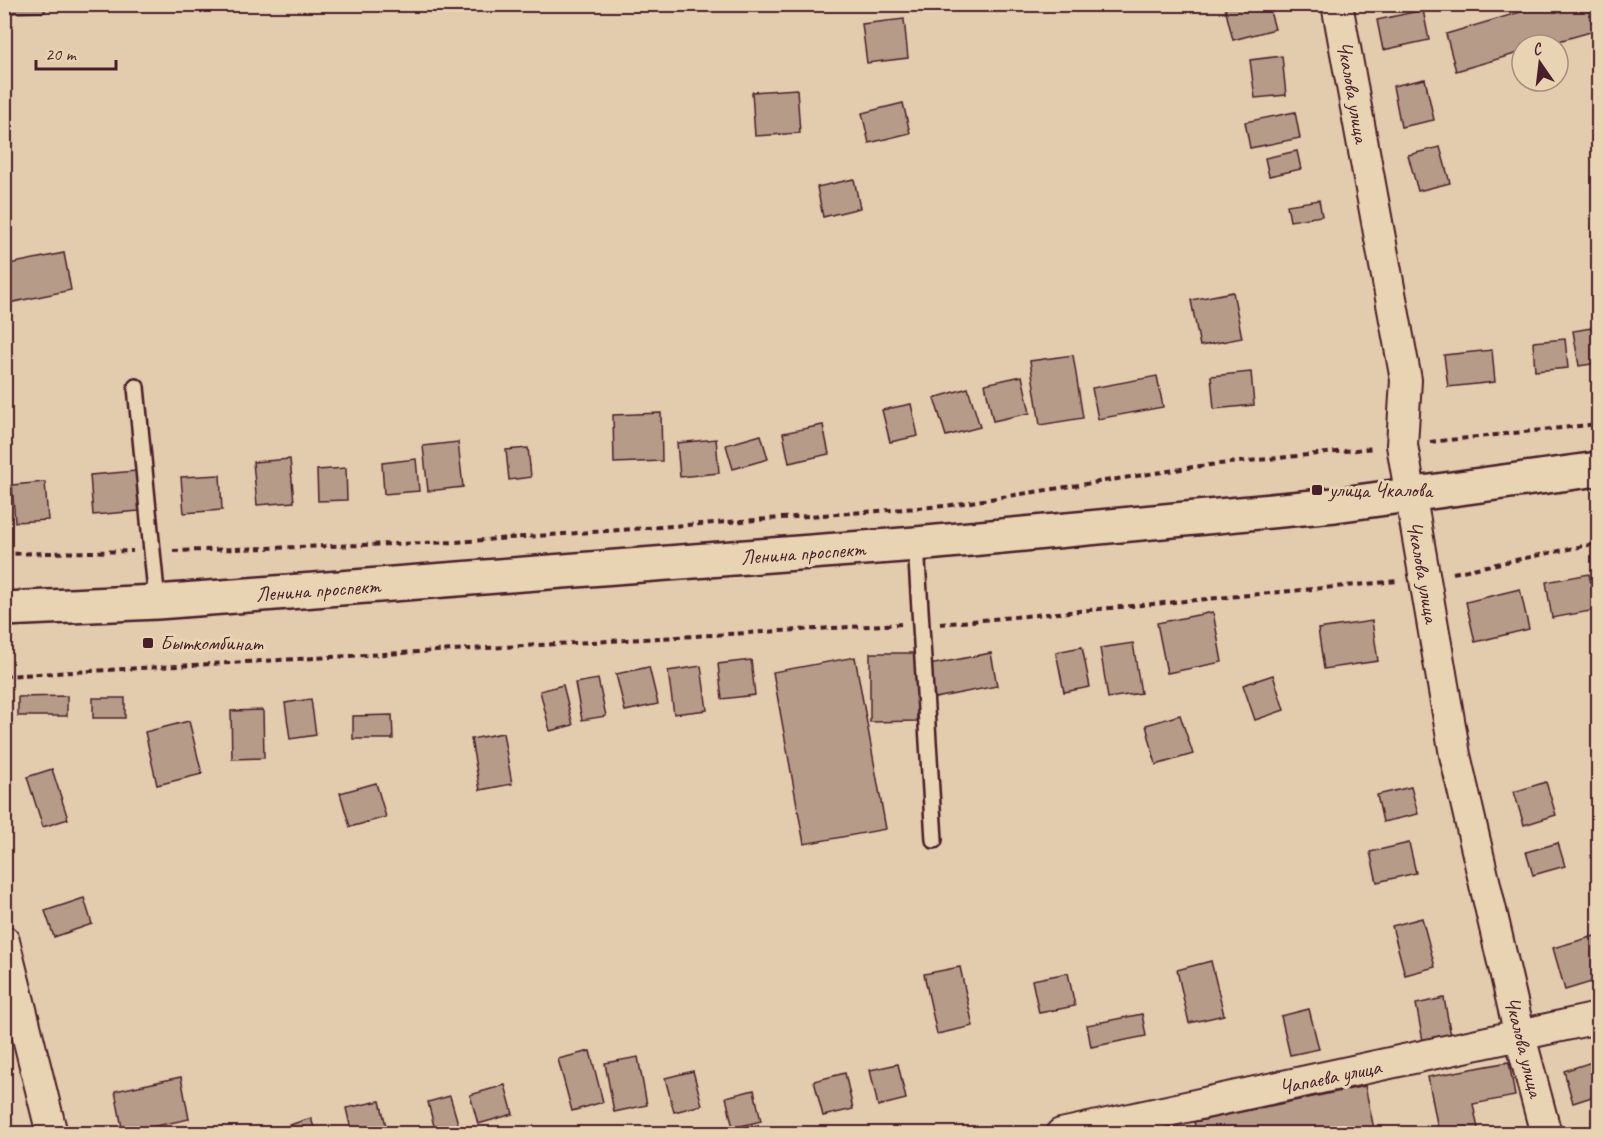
<svg xmlns="http://www.w3.org/2000/svg" width="1603" height="1138" viewBox="0 0 1603 1138" font-family="Caveat,sans-serif">
<style>
.building{fill:#b79b89;stroke:#4a1f2b;stroke-width:1.5}
.lines{fill:none;stroke-linecap:round;stroke-linejoin:round}
.lane-casing{stroke:#4a1f2b;stroke-width:20}
.street-casing{stroke:#4a1f2b;stroke-width:34}
.secondary-casing{stroke:#4a1f2b;stroke-width:38}
.path{stroke:#4a1f2b;stroke-width:4;stroke-dasharray:6 4.5;stroke-linecap:butt}
.lane{stroke:#e8d3b2;stroke-width:15}
.street{stroke:#e8d3b2;stroke-width:30}
.secondary{stroke:#e8d3b2;stroke-width:33}
.poi-dot{fill:#4a1f2b;stroke:#e8d3b2;stroke-width:2}
.labels{text-anchor:middle;stroke-width:6;stroke-linejoin:round;paint-order:stroke}
.street-label{font-size:21px;fill:#4a1f2b;stroke:#e8d3b2}
.poi-label{font-size:21px;fill:#4a1f2b;stroke:#e8d3b2;text-anchor:start}
</style>
<rect width="100%" height="100%" fill="#e2ccad"/>
<filter id="ink" filterUnits="userSpaceOnUse"><feTurbulence type="fractalNoise" baseFrequency=".0167" numOctaves="2"/><feDisplacementMap in="SourceGraphic" scale="12" xChannelSelector="R" yChannelSelector="G"/><feConvolveMatrix kernelMatrix="1 2 1 2 8 2 1 2 1" color-interpolation-filters="sRGB"/></filter>
<g filter="url(#ink)">
<path class="building" d="M4 4H45V12L4 13Z
M1224 4H1268L1275 29 1233 40Z
M1547 4H1587L1594 31 1545 45H1522V52L1456 71 1446 34Z
M1423 10 1429 40 1383 50 1377 20Z
M904 19 908 58 867 63 862 24Z
M1282 56 1286 95 1255 98 1250 60Z
M1425 79 1434 120 1401 127 1393 86Z
M797 89 800 133 755 136 752 92Z
M903 103 910 133 869 143 862 113Z
M1295 112 1300 138 1250 148 1245 122Z
M1440 147 1450 183 1418 191 1408 155Z
M1297 151 1301 169 1269 176 1265 158Z
M854 179 860 208 823 217 817 187Z
M1319 200 1322 216 1290 221 1287 205Z
M64 253 71 290 4 304V265Z
M1233 292 1242 338 1200 346 1191 300Z
M1598 327V363L1579 366 1573 331Z
M1565 339 1568 368 1535 371 1533 342Z
M1492 350 1495 382 1448 387 1444 355Z
M1073 355 1083 418 1040 425 1030 361Z
M1251 372 1254 405 1214 409 1211 376Z
M1022 376 1030 413 993 421 985 384Z
M1157 376 1163 407 1098 419 1092 388Z
M968 388 980 427 946 436 934 398Z
M911 404 918 436 890 442 882 410Z
M661 413 662 461 614 463 613 415Z
M823 425 829 454 789 463 783 433Z
M761 435 768 459 733 469 726 445Z
M716 439 719 473 680 477 677 443Z
M458 442 463 487 428 491 423 446Z
M528 448 531 477 509 480 506 450Z
M290 459 294 502 257 505 253 462Z
M416 459 419 491 384 494 382 463Z
M346 468 347 500 318 501 317 470Z
M136 471 139 511 93 515 90 475Z
M220 475 222 510 184 513 181 477Z
M45 482 48 520 15 522 12 485Z
M1589 574 1596 610 1552 618 1546 582Z
M1520 589 1529 629 1475 642 1466 602Z
M1213 612 1222 662 1167 673 1157 623Z
M1372 621 1378 661 1324 669 1318 629Z
M1133 643 1141 693 1108 698 1100 648Z
M1082 647 1090 687 1064 692 1056 652Z
M870 653H917V721L870 722Z
M991 653 997 686 935 698 929 665Z
M855 657 886 829 804 844 773 672Z
M751 660 755 695 722 699 718 664Z
M701 666 707 710 674 714 668 671Z
M649 667 658 704 625 711 616 674Z
M1273 675 1284 710 1255 720 1243 685Z
M598 679 606 716 582 720 575 683Z
M563 685 573 725 550 731 540 691Z
M67 696V716H18V697Z
M93 698H125V718H93Z
M311 699 316 735 290 739 285 703Z
M263 710 264 758 232 759 231 711Z
M392 715 393 739H353V716Z
M1180 715 1193 754 1156 765 1146 725Z
M189 721 202 774 157 785 145 732Z
M503 733 512 784 480 790 471 739Z
M52 769 68 819 43 827 27 777Z
M1546 782 1556 815 1524 825 1514 792Z
M376 783 386 817 350 827 340 793Z
M1411 787 1418 814 1383 822 1377 795Z
M1409 843 1416 873 1377 882 1370 852Z
M1558 843 1565 866 1533 875 1526 852Z
M84 898 92 924 54 937 45 911Z
M1422 918 1435 967 1405 975 1392 926Z
M1598 935V980L1565 990 1553 948Z
M1211 961 1224 1015 1189 1023 1177 970Z
M960 967 973 1026 937 1034 924 974Z
M1068 973 1075 1006 1039 1013 1032 980Z
M1444 998 1451 1036 1423 1041 1416 1004Z
M1309 1009 1319 1049 1290 1055 1281 1016Z
M1142 1014 1146 1036 1091 1047 1087 1025Z
M590 1051 603 1102 572 1111 558 1059Z
M638 1057 647 1105 614 1112 605 1063Z
M1598 1060V1095L1573 1103 1564 1071Z
M1509 1062 1515 1096 1473 1104 1479 1134H1439L1428 1077Z
M898 1064 906 1099 878 1106 870 1070Z
M693 1071 702 1105 674 1112 665 1078Z
M845 1073 853 1109 823 1116 814 1081Z
M181 1077 189 1119 123 1133 115 1091Z
M505 1085 513 1114 478 1124 470 1095Z
M1365 1086 1375 1134H1197L1194 1122Z
M754 1090 761 1121 733 1128 726 1097Z
M450 1096 459 1127 436 1134 428 1102Z
M380 1101 388 1134H352L346 1108Z
M1598 1112V1131L1594 1114Z
M311 1118 316 1134H277L275 1130Z"/>
<g class="lines">
<defs>
<path id="lane" d="M136 387 157 602
M916 544 934 840"/>
<path id="street" d="M1337 4 1406 380 1402 445 1455 755 1520 1036 1546 1134
M4 941 52 1134
M1061 1134 1598 1018"/>
<path id="secondary" d="M4 609 157 602 916 544 1335 505 1598 469"/>
</defs>
<use href="#lane" class="lane-casing"/>
<use href="#street" class="street-casing"/>
<use href="#secondary" class="secondary-casing"/>
<path class="path" d="M1430 442 1598 424
M173 551 456 542 945 506 1200 466 1375 448
M4 554 133 551
M1453 573 1598 543
M940 624 1398 581
M4 676 902 624"/>
<use href="#lane" class="lane"/>
<use href="#street" class="street"/>
<use href="#secondary" class="secondary"/>
</g>
</g>
<g class="poi-dot">
<rect x="1311" y="484" width="12" height="12" rx="3"/>
<rect x="142" y="637" width="12" height="12" rx="3"/>
</g>
<g class="labels">
<g class="street-label">
<text transform="translate(1353 92) rotate(80)" y="7">Чкалова улица</text>
<text transform="translate(803 553) rotate(-4)" y="7">Ленина проспект</text>
<text transform="translate(1423 572) rotate(80)" y="7">Чкалова улица</text>
<text transform="translate(318 590) rotate(-4)" y="7">Ленина проспект</text>
<text transform="translate(1524 1047) rotate(76)" y="7">Чкалова улица</text>
<text transform="translate(1330 1077) rotate(-12)" y="7">Чапаева улица</text>
</g>
<g class="poi-label">
<text x="1329" y="497">улица Чкалова</text>
<text x="160" y="650">Быткомбинат</text>
</g>
</g>
<rect width="1603" height="1138" fill="none" stroke="#e8d3b2" stroke-width="24"/>
<rect x="12" y="12" width="1579" height="1114" fill="none" stroke="#4a1f2b" stroke-width="2" filter="url(#ink)"/>
<g transform="translate(1540 63) rotate(346)"><circle r="28" fill="#e8d3b2" stroke="#a98b7c" stroke-width="1.5"/>
<path d="M0-4.5L10 22L0 15L-10 22Z" fill="#4a1f2b"/>
<text y="-9" font-size="16" font-weight="bold" text-anchor="middle" fill="#4a1f2b">С</text>
</g>
<path d="M36 60v9h80v-9" fill="none" stroke="#4a1f2b" stroke-width="3"/>
<text x="45" y="60" font-size="18" fill="#4a1f2b" stroke="#e8d3b2" stroke-width="4.5" paint-order="stroke">20 m</text>
</svg>
